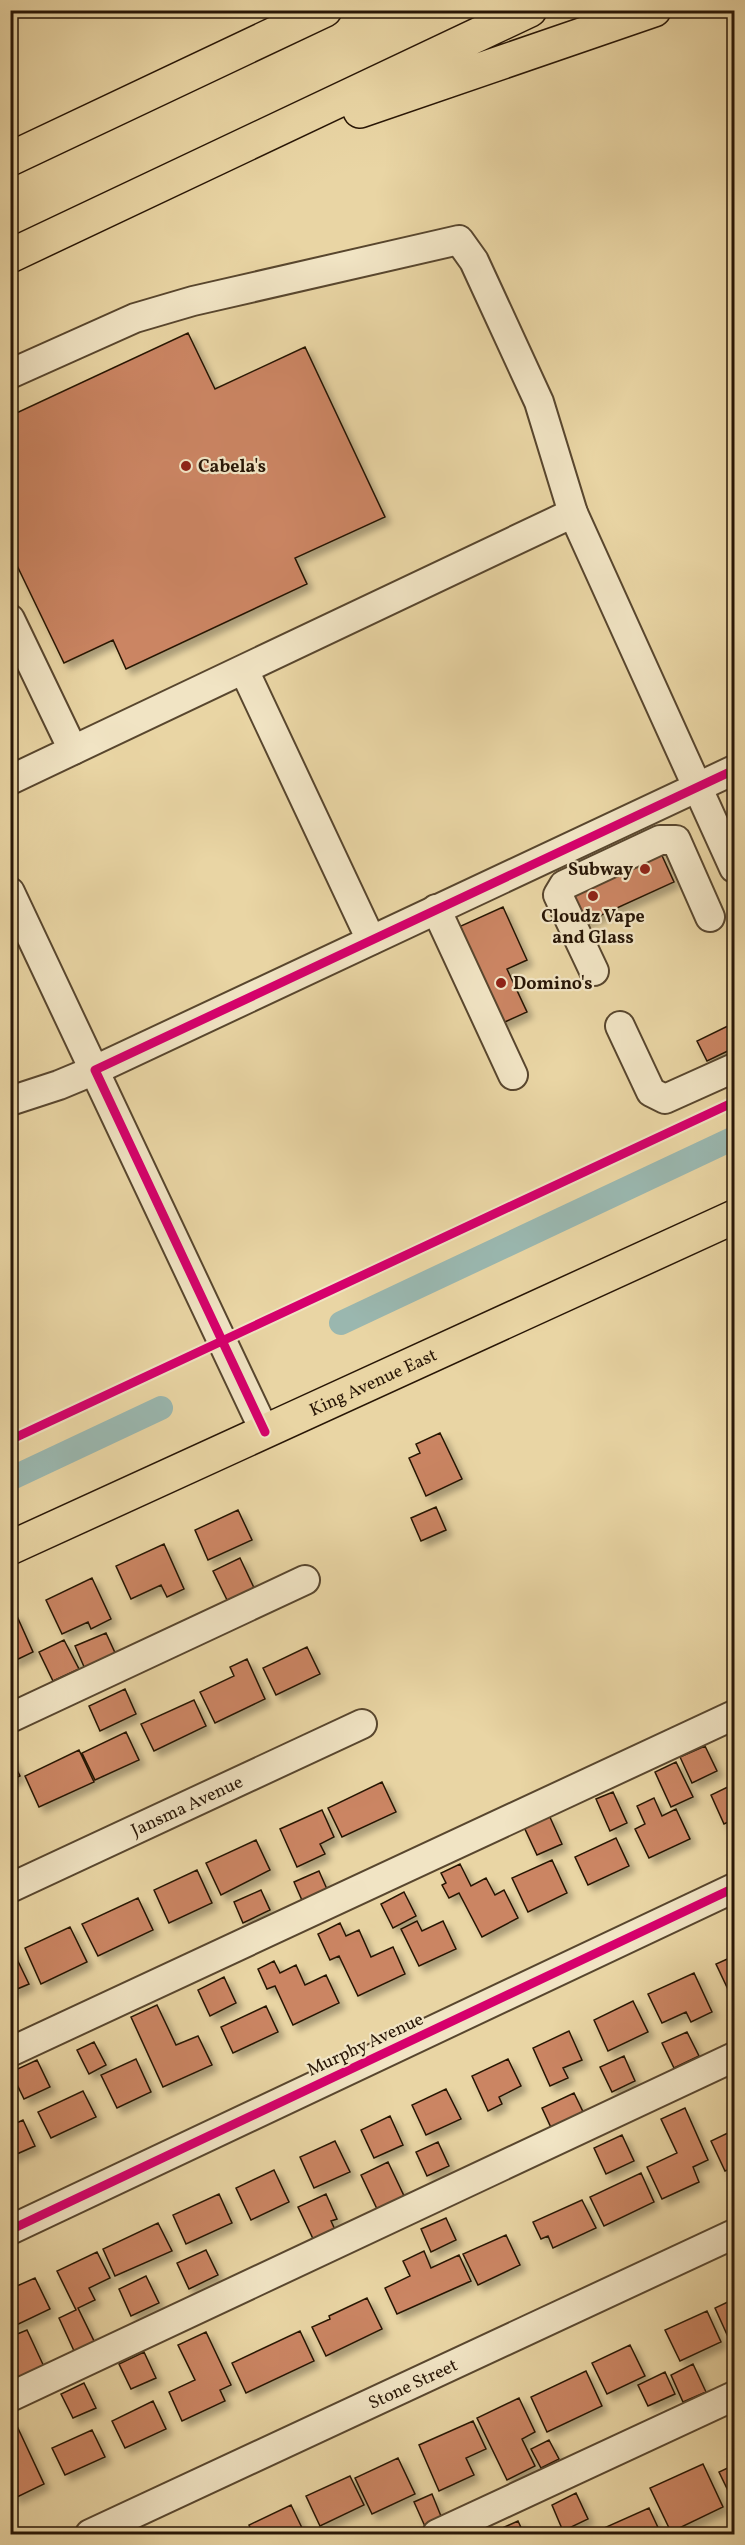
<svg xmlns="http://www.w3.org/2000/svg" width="745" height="2545" viewBox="0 0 745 2545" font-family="Vollkorn,serif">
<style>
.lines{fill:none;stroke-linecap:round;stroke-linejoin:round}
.canal{stroke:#9ab7af;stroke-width:24}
.building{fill:#cb8564;stroke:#281606;stroke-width:1.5;filter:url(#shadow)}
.minor-casing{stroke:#58462e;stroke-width:32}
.major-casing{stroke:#281606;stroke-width:36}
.highway-casing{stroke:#281606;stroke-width:36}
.minor{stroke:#f1e4c4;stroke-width:28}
.major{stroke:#e9d5a4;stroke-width:33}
.highway{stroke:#e9d5a4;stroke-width:33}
.cycleway-casing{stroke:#f1e4c4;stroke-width:13}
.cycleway{stroke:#d6006c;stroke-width:9}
.poi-dot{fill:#8f2418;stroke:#f1e4c4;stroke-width:2}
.labels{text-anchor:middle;stroke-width:4.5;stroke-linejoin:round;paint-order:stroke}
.poi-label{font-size:18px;font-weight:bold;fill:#281606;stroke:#f1e4c4;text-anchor:start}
.street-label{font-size:18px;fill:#281606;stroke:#f1e4c4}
</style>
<defs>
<filter id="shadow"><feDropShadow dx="5.5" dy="5.5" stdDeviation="3" flood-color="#0004"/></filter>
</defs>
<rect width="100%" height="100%" fill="#e9d5a4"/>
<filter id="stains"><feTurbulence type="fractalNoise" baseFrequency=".00333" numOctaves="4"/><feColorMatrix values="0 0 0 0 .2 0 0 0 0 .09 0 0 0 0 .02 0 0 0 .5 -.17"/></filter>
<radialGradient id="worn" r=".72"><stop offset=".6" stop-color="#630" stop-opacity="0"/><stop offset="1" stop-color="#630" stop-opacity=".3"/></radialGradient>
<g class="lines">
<path class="canal" d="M341 1323 734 1138
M10 1479 161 1408"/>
</g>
<path class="building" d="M188 333 215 389 305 347 385 517 295 558 307 584 126 669 113 640 64 663 10 551V416Z
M659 849 674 882 584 923 569 891Z
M503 907 527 960 507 969 527 1012 496 1026 452 930Z
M734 1023V1048L707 1061 697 1041Z
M440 1433 462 1479 426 1496 409 1458 420 1453 416 1444Z
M436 1507 446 1530 421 1541 411 1518Z
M238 1510 252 1540 208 1560 195 1530Z
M164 1544 184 1589 167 1597 161 1585 131 1599 116 1566Z
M240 1558 255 1590 228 1602 213 1571Z
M92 1578 111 1619 91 1629 88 1622 62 1634 46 1600Z
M16 1614 33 1652 12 1662 10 1616Z
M106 1633 116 1655 85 1669 75 1646Z
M64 1640 79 1669 53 1681 39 1652Z
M307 1647 320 1674 276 1695 263 1668Z
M247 1659 265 1699 215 1723 200 1692 234 1676 230 1667Z
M125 1689 136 1714 100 1731 89 1706Z
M194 1700 206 1726 154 1751 141 1724Z
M126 1732 139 1760 95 1780 82 1753Z
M705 1746 717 1771 692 1783 680 1757Z
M79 1750 94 1782 39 1807 25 1776Z
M10 1756 20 1776 10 1781Z
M676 1762 693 1797 671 1807 655 1772Z
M382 1782 396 1812 342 1837 328 1808Z
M734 1784V1819L724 1824 711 1795Z
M613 1792 627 1823 610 1831 596 1799Z
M654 1798 662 1816 676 1809 690 1839 649 1858 635 1829 645 1824 637 1806Z
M322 1810 334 1837 320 1844 325 1854 297 1867 280 1829Z
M549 1815 562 1844 537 1855 524 1827Z
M616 1838 629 1866 588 1885 575 1857Z
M256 1840 270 1870 221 1895 206 1863Z
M552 1860 567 1893 528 1912 512 1878Z
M460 1864 471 1886 486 1878 495 1895 504 1890 518 1918 482 1937 459 1893 449 1898 442 1885 446 1883 441 1873Z
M197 1870 212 1903 169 1923 154 1890Z
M319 1871 330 1896 305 1907 294 1882Z
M261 1890 270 1910 243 1923 234 1902Z
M404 1892 416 1916 393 1928 381 1904Z
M138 1898 153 1930 98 1956 82 1924Z
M417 1921 422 1931 443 1921 456 1949 419 1966 401 1929Z
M340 1923 346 1936 359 1930 371 1957 393 1947 405 1974 358 1996 339 1956 330 1960 318 1934Z
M70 1927 87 1962 41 1984 25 1948Z
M13 1951 29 1984 10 1992V1953Z
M734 1956V2002L716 1964Z
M274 1961 280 1973 296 1965 305 1985 326 1975 339 2003 293 2025 275 1986 267 1989 258 1969Z
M694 1973 712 2012 691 2022 686 2012 662 2023 648 1994Z
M224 1977 236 2003 210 2016 198 1990Z
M633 2001 648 2032 608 2051 594 2020Z
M157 2005 176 2045 198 2036 212 2065 163 2087 131 2017Z
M266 2006 278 2032 233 2053 221 2027Z
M569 2031 582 2060 563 2068 568 2078 550 2086 533 2048Z
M687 2032 699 2056 674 2068 662 2043Z
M94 2042 106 2065 89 2074 77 2050Z
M624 2056 635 2081 612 2092 600 2067Z
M136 2059 151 2092 117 2108 101 2075Z
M508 2059 521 2086 499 2097 502 2104 488 2111 472 2076Z
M37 2060 50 2087 24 2099 11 2072Z
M446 2089 461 2119 426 2135 412 2105Z
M83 2091 96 2117 51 2138 38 2112Z
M574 2093 586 2118 554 2134 542 2108Z
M685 2108 708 2160 693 2167 699 2182 662 2199 647 2167 677 2153 661 2119Z
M390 2116 403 2145 374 2158 361 2130Z
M23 2120 35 2146 10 2157V2126Z
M734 2130V2167L725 2171 711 2141Z
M622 2135 634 2161 606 2174 594 2148Z
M335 2141 350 2172 314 2188 300 2157Z
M438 2142 449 2166 427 2176 416 2152Z
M388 2162 405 2198 378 2211 361 2175Z
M274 2170 289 2202 251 2220 236 2188Z
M641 2173 654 2202 604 2226 590 2197Z
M219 2194 232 2223 186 2244 173 2215Z
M326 2194 337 2219 331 2221 337 2234 316 2245 298 2207Z
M582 2200 596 2228 553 2248 548 2236 541 2239 533 2222Z
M446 2218 456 2240 431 2252 421 2229Z
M158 2223 172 2251 115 2276 103 2249Z
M506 2235 520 2265 478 2285 463 2254Z
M206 2250 218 2275 189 2289 177 2263Z
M424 2251 431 2268 459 2255 471 2281 397 2314 385 2288 410 2276 403 2261Z
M97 2252 110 2278 89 2288 95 2300 78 2308 95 2343 75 2353 59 2318 76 2310 57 2271Z
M146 2276 159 2303 131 2316 119 2289Z
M35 2278 50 2309 10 2328V2289Z
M367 2298 382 2329 326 2356 312 2327 330 2319 329 2316Z
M734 2299V2336L729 2339 715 2308Z
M707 2311 721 2342 680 2361 665 2330Z
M27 2330 46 2371 19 2383 10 2364V2337Z
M300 2331 314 2361 246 2393 232 2363Z
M206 2332 231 2385 220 2390 225 2401 182 2421 169 2392 195 2380 178 2345Z
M630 2345 645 2376 607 2394 592 2363Z
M144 2352 156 2378 131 2389 119 2364Z
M693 2364 706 2392 683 2402 671 2375Z
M586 2371 602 2406 547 2432 531 2397Z
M665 2372 675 2394 648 2406 638 2385Z
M84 2383 96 2408 73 2418 61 2394Z
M519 2398 535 2432 522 2439 535 2466 507 2480 477 2418Z
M153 2401 166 2429 125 2448 112 2421Z
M473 2421 486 2449 466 2458 474 2475 439 2491 419 2445Z
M16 2424 44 2484 15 2498 10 2488V2426Z
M92 2430 105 2457 65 2475 52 2448Z
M549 2440 559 2459 541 2468 531 2449Z
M398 2458 415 2494 372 2514 355 2478Z
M703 2464 723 2507 671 2532 650 2488Z
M734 2465V2503L719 2472Z
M350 2476 364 2505 320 2526 306 2496Z
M576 2493 588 2519 563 2531 552 2505Z
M432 2494 445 2526 428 2533 414 2502Z
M291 2505 304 2532 299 2534H253L249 2525Z
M649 2508 661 2534H596L595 2532Z
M518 2521 524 2534H489Z"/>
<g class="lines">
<defs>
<g id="minor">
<path d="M10 374 135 318 193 301 459 240 474 261 539 402 573 513 734 868"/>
<path d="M10 619 73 750"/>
<path d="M244 670 371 940"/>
<path d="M10 780 573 513"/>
<path d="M10 892 265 1432"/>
<path d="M436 909 513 1075"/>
<path d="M594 971 558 895 564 885 660 840H676L710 917"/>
<path d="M620 1026 651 1092 665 1099 734 1068"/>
<path d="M10 1101 59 1085 95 1070 734 770"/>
<path d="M10 1718 305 1580"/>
<path id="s1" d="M10 1888 362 1724"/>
<path d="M10 2052 734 1715"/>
<path d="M10 2230 734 1888"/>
<path d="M10 2397 734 2057"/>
<path id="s2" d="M90 2534 734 2234"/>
<path d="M437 2534 734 2396"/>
</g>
<g id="major">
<path id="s3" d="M10 1548 734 1217"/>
</g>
<path id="highway" d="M360 111 654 10
M10 159 325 10
M10 256 530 10"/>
</defs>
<use href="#minor" class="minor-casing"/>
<use href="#major" class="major-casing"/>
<use href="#highway" class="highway-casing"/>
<use href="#minor" class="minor"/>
<use href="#major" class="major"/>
<use href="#highway" class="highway"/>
<defs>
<path id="cycleway" d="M265 1432 95 1070 734 770
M10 1440 734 1102
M10 2230 734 1888"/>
</defs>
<use href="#cycleway" class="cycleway-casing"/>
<use href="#cycleway" class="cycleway"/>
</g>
<g class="poi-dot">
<circle cx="186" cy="466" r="6"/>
<circle cx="645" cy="869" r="6"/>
<circle cx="593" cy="896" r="6"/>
<circle cx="501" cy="983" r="6"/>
</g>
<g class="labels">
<g class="poi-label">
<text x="198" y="472">Cabela's</text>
<text x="633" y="875" text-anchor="end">Subway</text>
<text x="593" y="922" text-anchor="middle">Cloudz Vape<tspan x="593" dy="21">and Glass</tspan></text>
<text x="513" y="989">Domino's</text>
</g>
<g class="street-label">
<text dy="6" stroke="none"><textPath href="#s3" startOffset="399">King Avenue East</textPath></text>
<text dy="6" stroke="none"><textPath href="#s1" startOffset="195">Jansma Avenue</textPath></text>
<text transform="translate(365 2044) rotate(-25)" y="6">Murphy Avenue</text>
<text dy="6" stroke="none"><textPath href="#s2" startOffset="356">Stone Street</textPath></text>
</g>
</g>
<rect width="745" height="2545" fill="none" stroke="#e9d5a4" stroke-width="36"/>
<rect x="12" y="12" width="721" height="2521" fill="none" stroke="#281606" stroke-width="3"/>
<rect x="18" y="18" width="709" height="2509" fill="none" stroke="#281606" stroke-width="1.5"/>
<rect width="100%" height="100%" filter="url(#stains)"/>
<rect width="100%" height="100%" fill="url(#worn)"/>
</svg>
